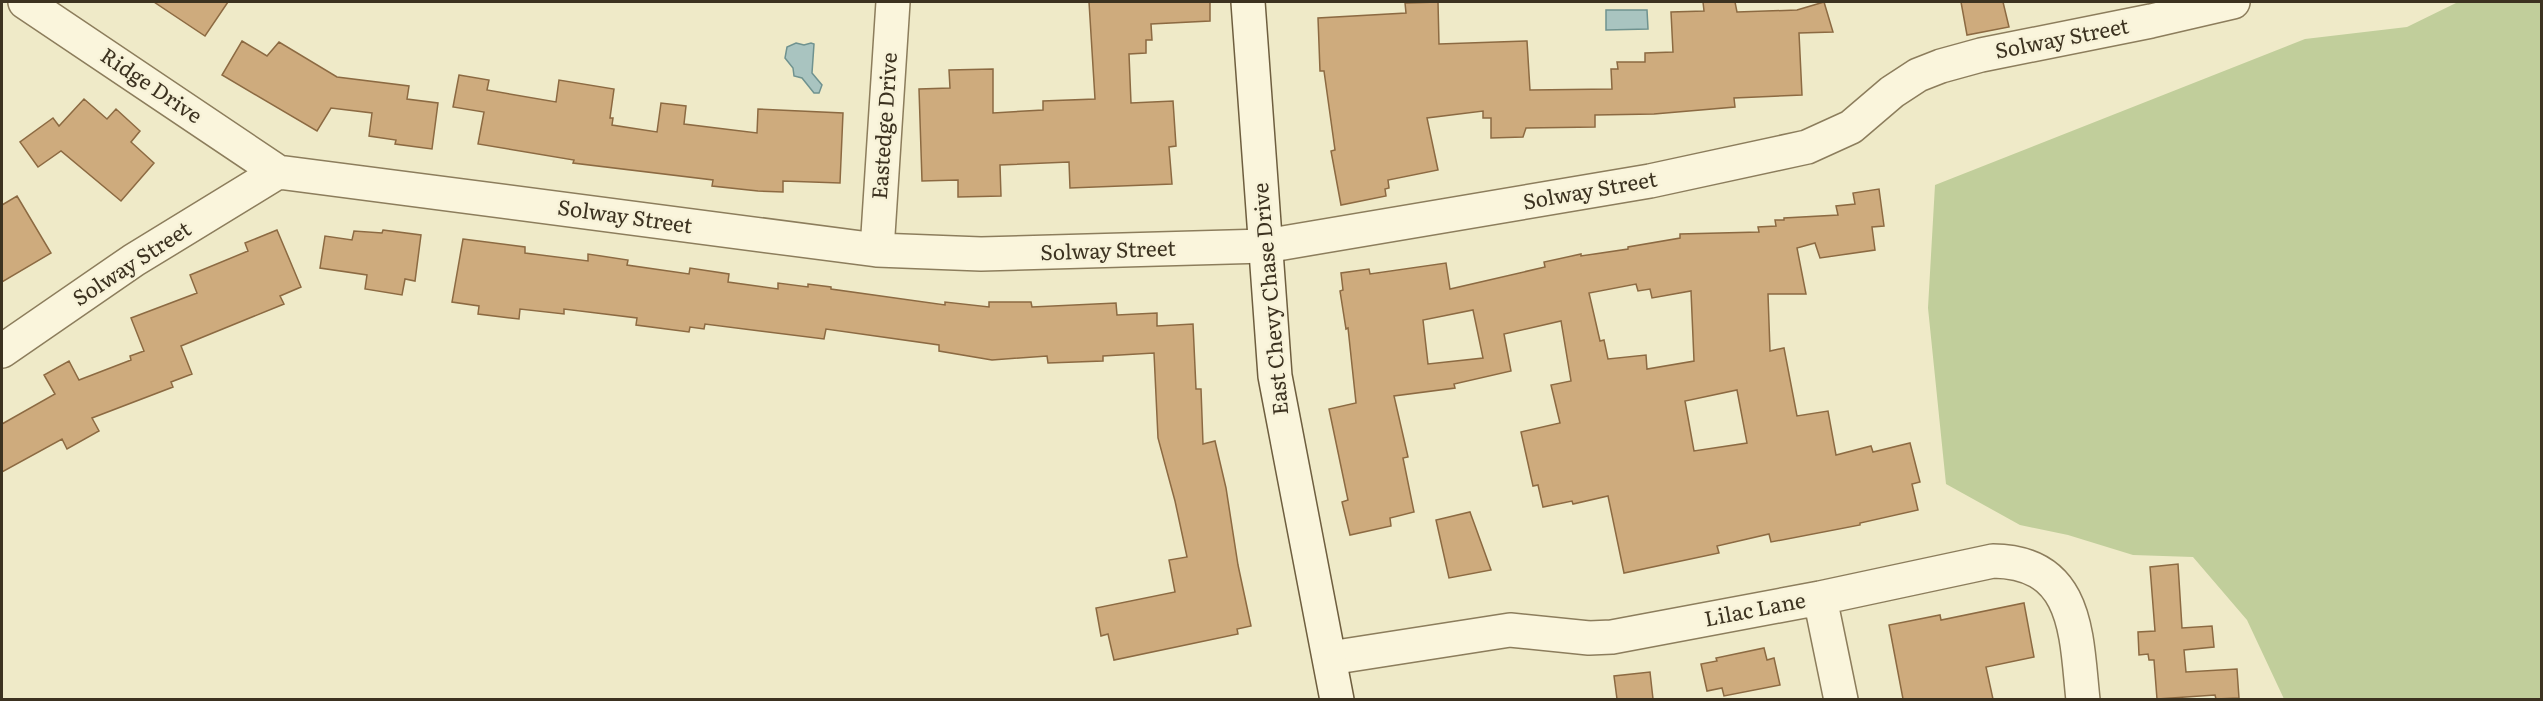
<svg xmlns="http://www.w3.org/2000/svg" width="2543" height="701" viewBox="0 0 2543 701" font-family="Literata,serif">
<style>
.green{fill:#c1ce9b}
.water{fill:#a9c4c0;stroke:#6f928f;stroke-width:1.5}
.building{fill:#ceab7d;stroke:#8c6a42;stroke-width:1.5;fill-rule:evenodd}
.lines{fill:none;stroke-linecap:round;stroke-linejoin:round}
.street-casing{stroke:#8c7d5c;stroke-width:36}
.secondary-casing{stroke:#6e5e3f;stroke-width:36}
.street{stroke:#faf5dc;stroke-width:33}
.secondary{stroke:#faf5dc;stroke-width:33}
.labels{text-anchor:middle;stroke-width:5;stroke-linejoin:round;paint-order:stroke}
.street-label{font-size:21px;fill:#3c3220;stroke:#f7f2d8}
</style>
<rect width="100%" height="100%" fill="#efeac8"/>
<path class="green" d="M2458 2H2541V699H2284L2247 620 2193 557 2133 555 2068 535 2020 525 1946 484 1928 308 1935 185 2305 39 2407 27Z"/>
<path class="water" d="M1606 10H1647L1648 29 1606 30Z
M796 43 804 45 811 43 814 44 812 73 822 85 819 93H814L802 78 794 76 793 68 785 58 787 47Z"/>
<path class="building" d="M154 2H228L205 36Z
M1089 2H1210V21L1151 24 1152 40H1146V53L1129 54 1131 103 1173 101 1176 146 1169 147 1172 184 1070 188 1069 162 1000 165 1001 196 958 197V180L922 181 919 89 950 88 949 70 993 69V113L1043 110V101L1095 99Z
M1438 2 1439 44 1527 41 1530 90 1612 89 1611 69H1618L1617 62H1645V53L1673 52 1671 12 1704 11 1703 2H1735L1737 12 1797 10 1824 2 1833 32 1799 33 1802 95 1734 98 1735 107 1654 114 1595 115V127L1526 128 1523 137 1491 138V118H1483V111L1427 118 1438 170 1388 180 1389 188 1385 189 1386 196 1341 205 1331 151 1335 150 1324 71H1320L1318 18 1406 13 1405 3Z
M1961 2H2003L2009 27 1967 35Z
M242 41 267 56 279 42 337 77 409 86 407 99 438 103 432 149 395 144 396 140 369 136 372 113 331 108 317 131 222 75Z
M459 75 489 80 487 90 556 102 559 80 614 89 610 118H613L612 125 657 132 661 103 686 106 684 124 757 133 758 109 843 113 840 183 783 181V192L758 191 712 186 713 180 573 163 574 160 478 144 484 112 453 107Z
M84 99 107 119 116 109 140 131 131 142 154 163 121 201 61 151 38 167 20 142 53 118 59 126Z
M1879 189 1884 226 1872 227 1875 250 1820 258 1815 243 1797 248 1806 294H1768L1770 351 1784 348 1797 416 1828 411 1836 455 1871 446 1873 452 1910 443 1920 482 1912 484 1918 510 1860 523V525L1771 542 1769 534 1717 546 1719 553 1624 573 1608 496 1573 504 1572 501 1543 507 1538 485 1533 486 1521 432 1560 423 1551 385 1571 381 1561 321 1504 334 1511 371 1454 384 1455 388 1394 396 1408 457 1403 458 1414 512 1390 518 1391 526 1350 535 1342 502 1348 500 1329 409 1356 403 1348 328 1346 329 1340 291 1343 290 1341 273 1369 269 1370 274 1446 263 1450 289 1545 267 1544 262 1581 254V256L1628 249V247L1680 238V234L1759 232 1758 227 1776 226 1775 220H1784V218L1838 215 1836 206 1855 204 1853 193ZM1636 284 1638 291 1650 289 1652 298 1691 291 1694 361 1647 369 1646 355 1608 359 1604 340 1600 341 1589 293ZM1473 310 1483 358 1428 364 1423 320ZM1737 390 1747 443 1694 451 1685 401Z
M17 196 51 253 2 282V205Z
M277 230 301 287 280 296 284 304 181 346 192 374 171 382 173 387 92 418 99 431 67 449 62 439 2 472V424L55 394 44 375 69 361 79 380 131 360 130 356 144 351 131 318 197 293 190 275 248 251 245 243Z
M383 230 421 235 415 281 405 279 402 295 365 289 367 275 320 268 325 236 352 240 354 231 382 233Z
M463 239 525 247V253L588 261V254L628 260 627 265 689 274 690 268 729 274 728 282 778 289V283L808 287V284L831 287V289L945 305V302L989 307V302H1031L1032 307 1116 303 1117 315 1157 313V326L1193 324 1196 389H1201L1203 444 1215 441 1226 488 1238 565 1251 626 1237 629 1238 634 1114 660 1108 634 1101 636 1096 608 1175 592 1169 560 1187 557 1175 501 1158 438 1154 353 1103 356V361L1048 363 1047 356 992 360 939 351V345L826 329 824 339 705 324 704 329 690 327 689 332 636 325 637 318 564 309V314L520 309 519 319 478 314 479 306 452 302Z
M1470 512 1491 570 1449 578 1436 520Z
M2178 564 2182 628 2212 626 2214 647 2184 650 2186 672 2237 669 2239 698 2216 699 2215 695 2157 699 2154 660H2149L2148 654 2139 655 2138 632 2155 631 2150 567Z
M2024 603 2034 657 1986 667 1993 699H1903L1889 625 1940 615 1941 620Z
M1764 648 1767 660 1774 658 1780 685 1724 696 1722 688 1707 691 1701 664 1717 661 1716 658Z
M1650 672 1653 699H1617L1614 676Z"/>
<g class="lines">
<defs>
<path id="street" d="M25 2 278 172
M877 250 893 2
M2 351 134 260 278 172 877 250 981 254 1265 246 1650 181 1807 147 1851 127 1892 92 1918 75 1941 66 1981 55 2151 21 2233 2
M1820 598 1841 700
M1330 658 1510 630 1589 638 1612 637 1820 598 1993 561C2079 562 2076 636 2083 700"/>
<path id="secondary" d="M1248 2 1275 376 1337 700"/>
</defs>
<use href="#street" class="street-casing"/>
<use href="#secondary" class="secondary-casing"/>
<use href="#street" class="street"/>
<use href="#secondary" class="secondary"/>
</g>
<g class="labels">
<g class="street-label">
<text transform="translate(2062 39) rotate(-11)" y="7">Solway Street</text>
<text transform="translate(151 86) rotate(34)" y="7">Ridge Drive</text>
<text transform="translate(885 126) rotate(-86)" y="7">Eastedge Drive</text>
<text transform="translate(1590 191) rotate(-10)" y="7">Solway Street</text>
<text transform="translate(625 217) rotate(8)" y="7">Solway Street</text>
<text transform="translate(1108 251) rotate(-2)" y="7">Solway Street</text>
<text transform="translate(132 264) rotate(-33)" y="7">Solway Street</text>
<text transform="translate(1271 299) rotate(-95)" y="7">East Chevy Chase Drive</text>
<text transform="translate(1755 610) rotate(-11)" y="7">Lilac Lane</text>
</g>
</g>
<rect width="2543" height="701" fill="none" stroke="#3c3220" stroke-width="6"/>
</svg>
